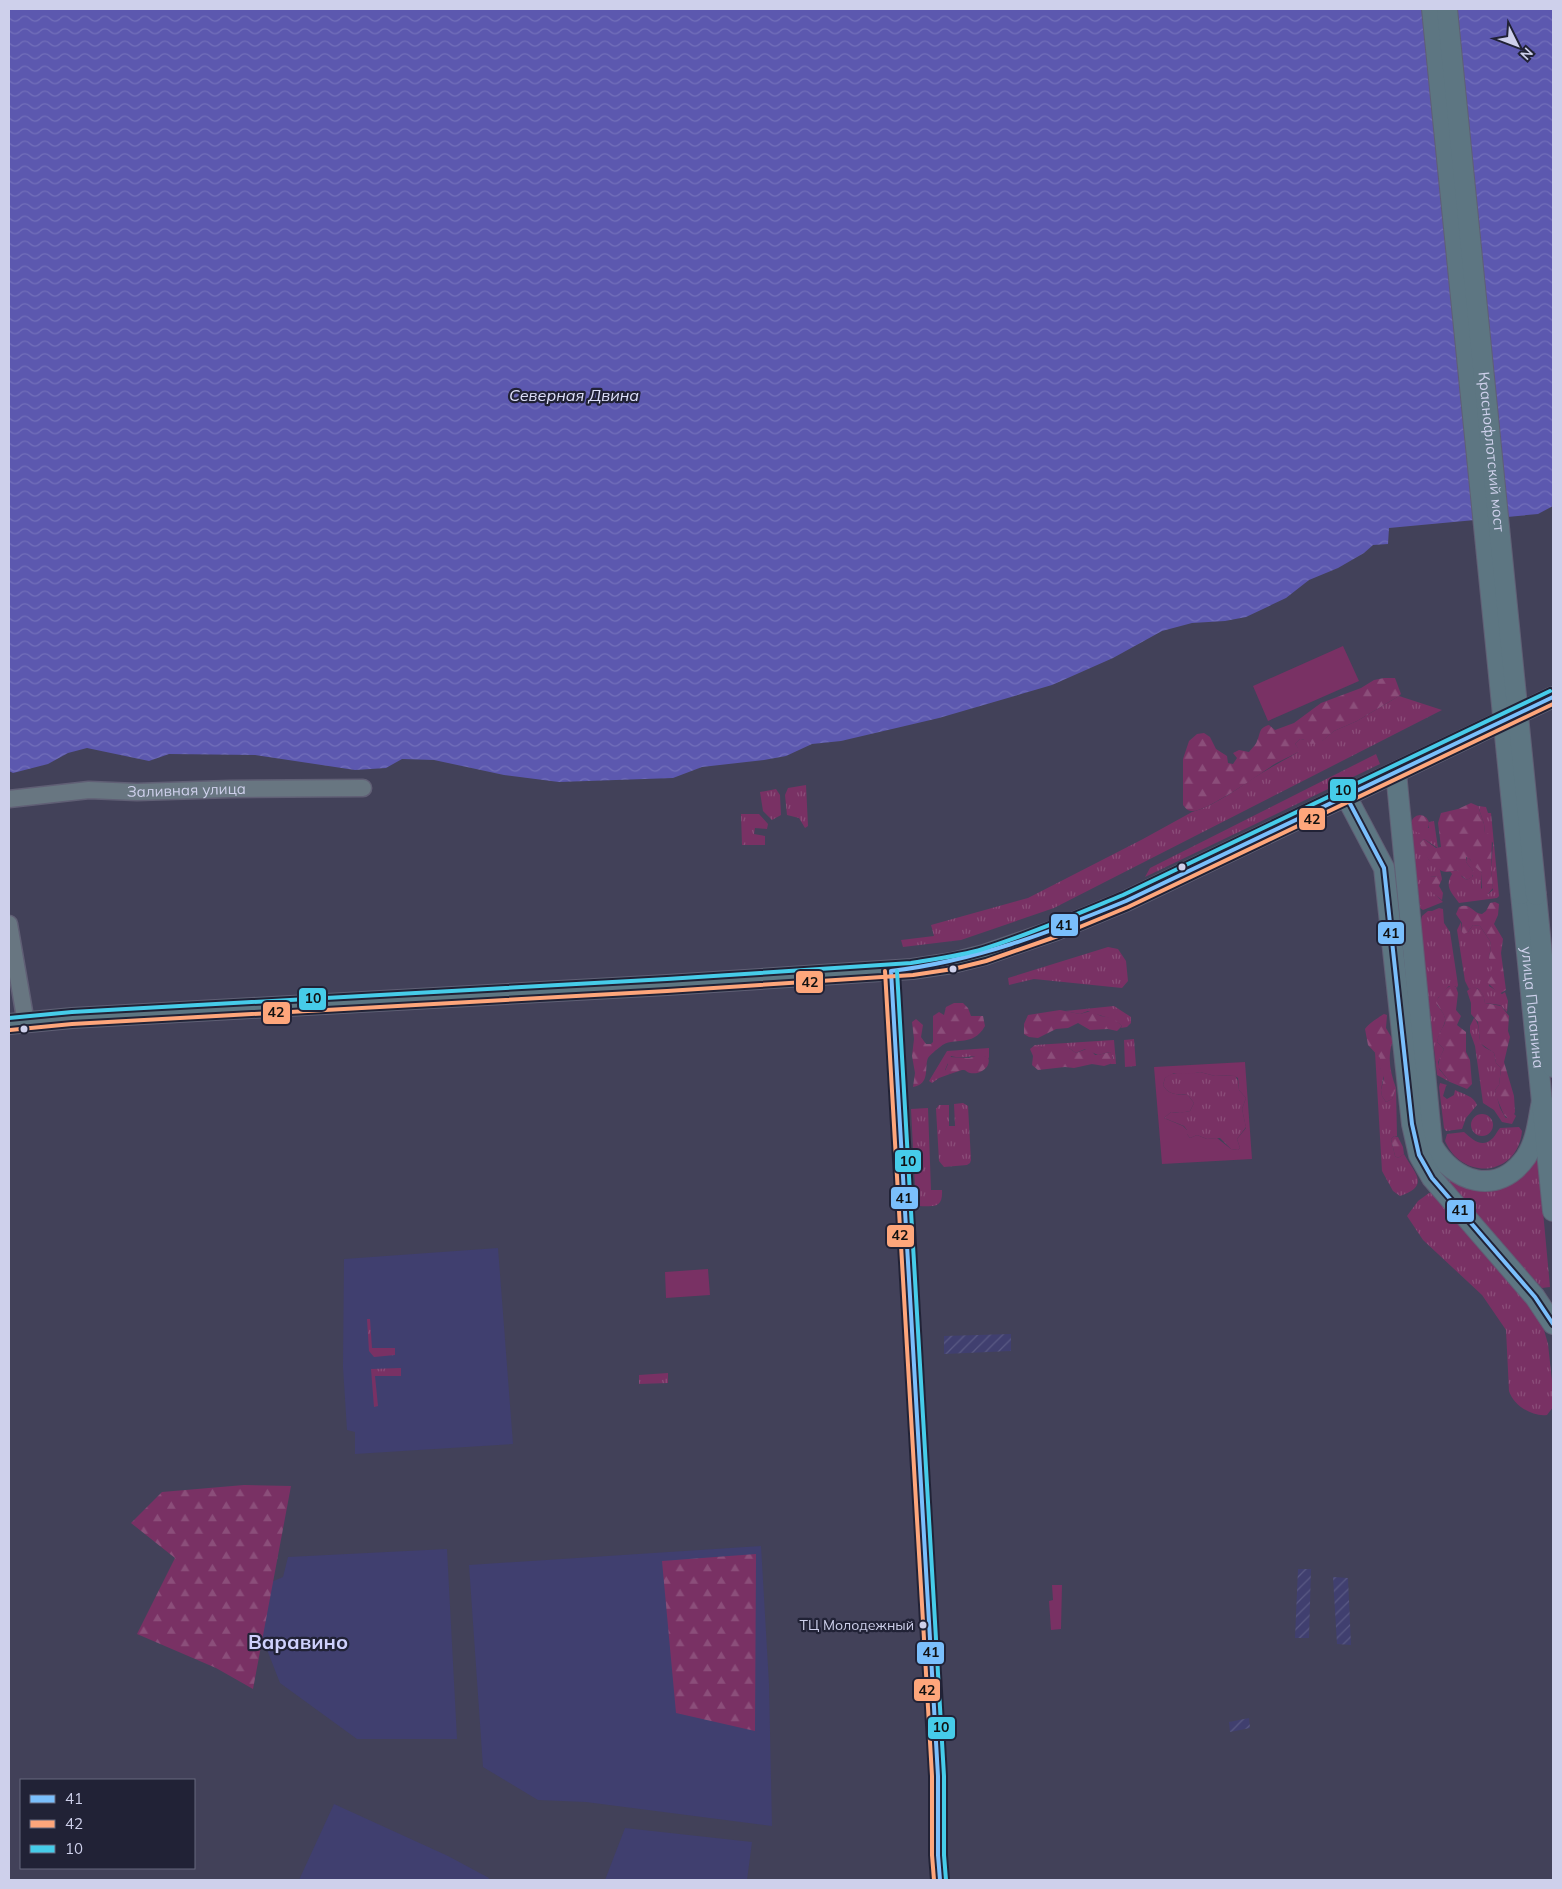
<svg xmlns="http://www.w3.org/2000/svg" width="1562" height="1889" viewBox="0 0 1562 1889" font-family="Mulish,sans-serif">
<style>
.built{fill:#403f6f}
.industrial{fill:url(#industrial-furrows)}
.grass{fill:url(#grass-tufts)}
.forest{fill:url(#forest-firs)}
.green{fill:#793164;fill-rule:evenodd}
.water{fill:url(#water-waves)}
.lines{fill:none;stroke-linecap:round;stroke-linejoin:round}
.minor-casing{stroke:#605f75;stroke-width:19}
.major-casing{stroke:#605f75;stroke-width:22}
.minor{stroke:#687681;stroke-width:16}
.major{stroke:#5d7682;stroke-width:20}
.major-bridge-casing{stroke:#605f75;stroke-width:22;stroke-linecap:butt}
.major-bridge{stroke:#5d7682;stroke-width:20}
.bus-1-casing{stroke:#212236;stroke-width:8}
.bus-2-casing{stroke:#212236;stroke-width:8}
.bus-3-casing{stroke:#212236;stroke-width:8}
.bus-1{stroke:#7abffc;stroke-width:4}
.bus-2{stroke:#fea67b;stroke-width:4}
.bus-3{stroke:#46cce9;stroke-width:4}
.bus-dot{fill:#ced0eb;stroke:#212236;stroke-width:2}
.labels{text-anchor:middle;stroke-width:4.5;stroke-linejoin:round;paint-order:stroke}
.bus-label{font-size:14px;fill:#ced0eb;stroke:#212236;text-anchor:end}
.street-label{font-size:15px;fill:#ced0eb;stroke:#212236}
.water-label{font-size:16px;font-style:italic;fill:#dfe1fb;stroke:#212236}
.district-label{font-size:20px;font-weight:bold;fill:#ced0fc;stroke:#212236}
.line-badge{stroke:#212236;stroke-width:2}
.pale-badge-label{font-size:14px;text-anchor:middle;font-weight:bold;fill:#111}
</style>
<defs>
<pattern id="industrial-furrows" width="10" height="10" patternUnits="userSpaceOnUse" patternTransform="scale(1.25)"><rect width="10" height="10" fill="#403f6f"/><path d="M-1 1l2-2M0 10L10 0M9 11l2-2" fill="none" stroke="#5a5a84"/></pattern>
<pattern id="grass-tufts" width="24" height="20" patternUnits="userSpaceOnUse" patternTransform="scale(1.25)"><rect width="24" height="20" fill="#793164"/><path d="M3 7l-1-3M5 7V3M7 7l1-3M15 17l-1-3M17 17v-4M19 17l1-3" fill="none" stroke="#8b4e7a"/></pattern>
<pattern id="forest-firs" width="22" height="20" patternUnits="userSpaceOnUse" patternTransform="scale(1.25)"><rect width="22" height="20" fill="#793164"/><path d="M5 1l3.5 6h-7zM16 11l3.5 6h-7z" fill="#8b4e7a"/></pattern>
<pattern id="water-waves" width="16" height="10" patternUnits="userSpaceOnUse" patternTransform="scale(1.25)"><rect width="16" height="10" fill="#5c58af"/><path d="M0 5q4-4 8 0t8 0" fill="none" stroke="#726fba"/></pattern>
</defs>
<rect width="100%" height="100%" fill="#424159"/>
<path class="built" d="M498 1248 513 1444 355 1454V1432L347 1430 343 1367 344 1259Z
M761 1546 769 1684 772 1826 586 1802 538 1800 483 1767 469 1565Z
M447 1549 457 1739H357L280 1683 245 1593 283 1577 288 1557Z
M334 1804 448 1856 489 1878 488 1880H299Z
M625 1828 752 1842 747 1880H605Z"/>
<path class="industrial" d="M1011 1334V1351L944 1354V1336Z
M1298 1569H1311L1309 1638H1295Z
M1333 1577 1348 1578 1351 1645 1337 1644Z
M1249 1718 1250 1728 1230 1732 1229 1722Z"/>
<path class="grass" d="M1399 696 1442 710 1054 908 961 940 903 947 901 940 934 936 931 925 1028 898 1143 839 1192 812C1217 805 1239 787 1260 774 1273 766 1285 760 1298 752V748L1295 744 1300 739 1322 741 1334 731 1357 721Z
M1376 754 1380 764 1145 877 1150 868Z
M806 785 808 826 805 828 799 818 787 815 785 795 788 788Z
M776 789 780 795 781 815 772 820 763 811 760 792Z
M1478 806 1486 807 1488 813H1491L1499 896 1497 898 1459 903C1452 893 1444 887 1452 874L1450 871 1458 870 1462 877 1467 880 1473 876V871L1466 862 1467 857C1470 859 1479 869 1482 873L1481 888 1488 894 1493 890 1491 869 1493 843 1485 833 1484 824Z
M741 814H759L768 824 767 829 755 828 754 834 765 836V845H742Z
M1434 821 1438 848 1424 839 1420 843 1429 860 1440 870 1442 879 1437 876 1430 877C1428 894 1433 891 1443 902L1423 910 1420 908 1411 826 1412 828H1429V822Z
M1439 908 1443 909 1444 923 1450 932 1458 985 1457 988 1455 986H1449L1438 998 1437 1005C1453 1023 1441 1023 1437 1042L1444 1049 1438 1062 1439 1069 1450 1082 1437 1075 1420 924 1422 916 1428 911H1432Z
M1461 922 1462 932H1468L1473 925 1480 926 1490 941 1491 946 1489 958 1493 967 1489 986 1502 994 1505 992 1508 1001 1507 1012 1500 1005 1485 1003C1484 994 1479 984 1469 989L1465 981 1457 930Z
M1108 947 1118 949 1126 961 1128 981 1122 988 1034 979 1009 985 1008 978Z
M1114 1006 1131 1017V1023L1127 1027 1121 1028 1122 1026C1112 1016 1101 1017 1088 1011L1080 1014 1065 1011Z
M1474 1018C1482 1026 1476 1037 1483 1046 1486 1049 1491 1050 1494 1053L1496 1063 1501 1068 1499 1085 1495 1090 1500 1108 1505 1117 1506 1118 1514 1114 1516 1116 1512 1124 1502 1122 1494 1110 1483 1103 1475 1046 1470 1032V1026Z
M1134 1039 1136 1066 1125 1067 1124 1040Z
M1114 1040 1116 1064H1110L1113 1058 1110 1052 1098 1055 1085 1049 1076 1053 1069 1048H1043L1035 1045Z
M989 1048V1058C978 1053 964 1060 951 1056L945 1070 950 1074 939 1078 932 1083 929 1081 947 1051Z
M1375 1052 1380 1058V1068L1384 1074 1381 1090 1382 1096 1386 1102 1392 1099 1396 1088 1397 1136H1394L1391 1139 1395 1156 1398 1158 1404 1154C1413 1172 1432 1185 1400 1196L1393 1191 1382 1171Z
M1200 1072 1215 1076 1235 1075 1238 1081 1239 1090 1246 1098 1242 1109 1246 1127 1237 1139 1240 1148 1238 1150 1231 1149 1220 1138 1207 1139 1197 1135 1190 1138 1187 1134V1130L1184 1126 1164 1118 1171 1112 1178 1113 1190 1111 1194 1103 1188 1095C1178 1094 1169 1096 1163 1085L1165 1078C1175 1069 1188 1075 1200 1072Z
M1440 1083 1447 1085 1446 1086 1443 1096 1447 1099 1454 1095 1455 1090C1463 1094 1474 1096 1477 1105L1466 1118 1462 1129 1446 1131 1444 1128 1439 1087Z
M963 1103 968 1106 971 1160 970 1163 967 1165 944 1167 939 1161 936 1109 939 1105H949V1126H955L954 1104Z
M928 1108 931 1190H942C943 1210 933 1206 916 1206L911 1109Z
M1471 1125a11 11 0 1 1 22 0a11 11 0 1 1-22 0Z
M1519 1127 1522 1131C1518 1176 1463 1182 1445 1141L1447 1134 1464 1132C1473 1140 1482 1149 1493 1138 1496 1135 1497 1131 1500 1128Z
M1535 1156 1538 1157 1550 1287 1542 1288 1436 1170 1434 1162 1459 1182Z
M1429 1193H1432L1530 1302 1542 1323 1548 1344 1553 1390V1407L1547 1415C1532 1417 1513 1405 1509 1391L1506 1330 1482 1295 1423 1240 1407 1216 1418 1201Z
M367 1319H370L372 1348H395V1355L374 1357 369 1351Z
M401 1368V1376H375L378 1406 374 1407 371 1369Z
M668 1373V1383L639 1384V1375Z"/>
<path class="forest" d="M1384 678H1395L1401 694 1399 696 1357 721 1334 731 1320 743 1311 744 1303 739H1300L1295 744 1300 750 1298 752C1290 757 1281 760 1273 765 1260 774 1206 812 1192 811 1188 811 1185 808 1183 805V759L1189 741 1197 734 1204 733 1210 737 1216 749 1227 756 1228 763 1233 764 1237 758 1233 753 1239 750 1249 752C1252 748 1256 745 1257 741 1261 733 1258 728 1269 725L1275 730 1294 723 1321 703 1361 688 1374 680Z
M1471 803 1478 806 1484 824 1485 833 1489 834 1492 838 1491 869 1493 888 1488 894 1482 892V873L1473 865 1470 859 1466 857V862L1474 872 1472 877 1467 880 1459 874 1458 870C1455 870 1450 872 1446 872 1433 870 1424 854 1420 843L1424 839 1436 848 1441 847 1438 823 1441 813 1458 809Z
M1411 824a9 9 0 1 1 18 0a9 9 0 1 1-18 0Z
M1438 876 1442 879 1439 886 1443 893 1442 900 1431 892 1425 883 1429 877Z
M1495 902 1499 904 1498 915 1494 924 1503 939 1501 953 1506 990 1499 994 1487 982 1492 968 1489 958 1491 946 1490 941 1480 926 1473 925 1468 932 1464 934 1462 932V923L1456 914 1459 907C1471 902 1472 913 1482 914L1486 911 1490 903Z
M1453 985 1456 987 1458 993 1456 1010 1461 1016 1457 1025 1466 1032V1052L1470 1060 1472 1084 1467 1089 1450 1082 1438 1067 1440 1057 1444 1049 1437 1042C1441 1020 1454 1027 1436 1003 1438 996 1446 987 1453 985Z
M1472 987C1481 988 1484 994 1485 1003L1501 1006 1509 1016 1508 1031 1510 1037 1504 1062 1514 1096 1515 1112 1513 1117 1508 1118 1504 1115 1496 1096 1495 1090 1499 1085 1501 1068 1496 1063 1494 1053 1480 1043 1478 1022 1471 1014V1003L1467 991Z
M954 1003H963L968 1008 971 1016H983L985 1026C972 1049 954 1035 940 1047 937 1049 930 1055 928 1058 924 1067 931 1084 913 1087L915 1073 912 1056 914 1039 912 1022 916 1019 923 1025 921 1037 926 1044H931L933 1042V1016L939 1012 944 1015 946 1007Z
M1060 1010 1080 1014 1091 1011 1101 1016 1113 1018 1122 1026 1117 1031 1108 1029 1090 1030 1078 1023 1068 1028 1056 1029 1038 1038 1029 1037 1024 1034V1024L1028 1015Z
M1384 1014 1387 1015 1386 1028 1393 1040C1387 1057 1390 1072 1396 1088L1392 1099 1386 1102 1382 1096 1381 1090 1384 1078 1380 1068V1058L1368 1045 1365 1029C1368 1024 1379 1017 1384 1014Z
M1035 1045 1043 1048H1069L1076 1053 1089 1048 1095 1055H1098L1110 1052 1112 1055 1113 1060 1110 1064 1104 1066 1092 1064 1074 1068 1065 1067 1038 1070 1032 1065 1033 1056 1030 1049Z
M979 1055 988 1057C992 1067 980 1075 970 1073 965 1072 968 1070 962 1070 958 1071 954 1073 950 1074L945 1071 948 1064 946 1061 949 1057 969 1058Z
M1394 1136 1398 1137 1403 1147 1404 1154 1398 1158 1395 1156 1391 1139Z
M244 1485 291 1486 253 1689 216 1668 137 1634 175 1558 131 1523 162 1492Z
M756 1554 755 1731 676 1713 662 1561Z"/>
<path class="green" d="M1343 646 1359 681 1268 721 1253 686Z
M1245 1062 1252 1159 1162 1164 1154 1067ZM1200 1072 1215 1076 1233 1075 1238 1078 1239 1090 1246 1098 1242 1109 1246 1128 1237 1139 1240 1148 1238 1150 1231 1149 1217 1138 1207 1139 1197 1135 1190 1138 1187 1134V1130L1183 1126 1164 1118 1171 1112 1180 1113 1190 1111 1194 1103 1188 1095C1178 1094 1169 1096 1163 1085L1165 1078 1174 1073 1190 1074Z
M708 1269 710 1295 666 1298 665 1272Z
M1052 1585H1062L1061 1629 1051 1630 1049 1601 1053 1600Z"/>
<path class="water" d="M9 9H1553V506L1538 514 1389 528 1388 544 1373 545 1364 553 1338 568 1309 580 1286 598 1246 617 1225 621 1192 623 1162 631 1113 658 1052 685 939 718 841 741 812 744 786 756 764 760 702 767 673 778 559 782 504 775 434 760 402 759 386 768 355 770 255 755 169 754 149 761 87 748 68 753 48 764 13 773 9 771Z"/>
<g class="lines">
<defs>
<g id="minor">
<path id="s1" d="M9 799 89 790 137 792 230 789 363 788"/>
<path d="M9 924 26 1023"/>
<path d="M891 971 938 1776V1855L940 1880"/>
</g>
<g id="major">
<path d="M1396 772 1432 1145C1453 1183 1498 1197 1526 1157 1537 1140 1538 1120 1542 1101"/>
<path d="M1346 796 1384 868 1412 1124 1419 1155 1432 1178 1535 1297 1553 1324"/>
<path id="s2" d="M1521 894 1553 1211"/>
<path d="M1536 895 1553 1067"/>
<path d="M9 1024 72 1018 667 985 912 969 952 963 984 955 1056 930 1126 901 1553 697"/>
</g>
</defs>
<use href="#minor" class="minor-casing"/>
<use href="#major" class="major-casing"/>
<use href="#minor" class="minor"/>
<use href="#major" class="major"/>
<defs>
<g id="major-bridge">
<path d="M1432 9 1521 894"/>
<path id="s3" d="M1447 9 1536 895"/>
</g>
</defs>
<use href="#major-bridge" class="major-bridge-casing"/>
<use href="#major-bridge" class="major-bridge"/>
<defs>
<path id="bus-1" d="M1346 796 1384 868 1412 1124 1419 1155 1432 1178 1535 1297 1553 1324
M891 971 938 1776V1855L940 1880
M891 971C975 961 1048 933 1126 901L1553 697"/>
<path id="bus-2" d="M885 971 932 1776V1855L934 1880
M10 1030 72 1024 667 991 913 975 953 969 986 961 1058 936 1128 907 1553 704"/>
<path id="bus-3" d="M897 971 944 1776V1855L946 1880
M9 1018 72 1012 667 979 911 963C935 959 960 956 983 949 1031 934 1077 914 1123 895L1550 691"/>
</defs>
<use href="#bus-1" class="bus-1-casing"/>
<use href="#bus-2" class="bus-2-casing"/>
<use href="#bus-3" class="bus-3-casing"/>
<use href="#bus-1" class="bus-1"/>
<use href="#bus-2" class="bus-2"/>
<use href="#bus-3" class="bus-3"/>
</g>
<g class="bus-dot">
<circle cx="1182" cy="867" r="4.5"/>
<circle cx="953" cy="969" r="4.5"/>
<circle cx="24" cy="1029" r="4.5"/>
<circle cx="923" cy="1625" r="4.5"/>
</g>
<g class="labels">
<g class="bus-label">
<text x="914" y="1630">ТЦ Молодежный</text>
</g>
<g class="street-label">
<text dy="5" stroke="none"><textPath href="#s3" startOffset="445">Краснофлотский мост</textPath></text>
<text dy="5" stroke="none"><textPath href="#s1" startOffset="178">Заливная улица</textPath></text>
<text dy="5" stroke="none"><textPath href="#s2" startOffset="114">улица Папанина</textPath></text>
</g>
<g class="water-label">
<text x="574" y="401">Северная Двина</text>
</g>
<g class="district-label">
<text x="298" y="1649">Варавино</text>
</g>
</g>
<g class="line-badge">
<rect x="1329" y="778" width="28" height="24" rx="5" fill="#46cce9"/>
<rect x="1298" y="807" width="28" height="24" rx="5" fill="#fea67b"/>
<rect x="1050" y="913" width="29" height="24" rx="5" fill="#7abffc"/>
<rect x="1377" y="921" width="28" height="24" rx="5" fill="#7abffc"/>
<rect x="795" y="970" width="29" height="24" rx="5" fill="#fea67b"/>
<rect x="298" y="987" width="29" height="24" rx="5" fill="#46cce9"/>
<rect x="262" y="1001" width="29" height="24" rx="5" fill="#fea67b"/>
<rect x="894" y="1149" width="28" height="24" rx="5" fill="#46cce9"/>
<rect x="890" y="1186" width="29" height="24" rx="5" fill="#7abffc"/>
<rect x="1446" y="1199" width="29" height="24" rx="5" fill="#7abffc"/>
<rect x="886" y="1224" width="29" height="24" rx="5" fill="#fea67b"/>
<rect x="916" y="1641" width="29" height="24" rx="5" fill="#7abffc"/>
<rect x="913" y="1678" width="28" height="24" rx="5" fill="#fea67b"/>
<rect x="927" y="1716" width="29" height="24" rx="5" fill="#46cce9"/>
</g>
<g class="pale-badge-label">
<text x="1343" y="795">10</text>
<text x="1312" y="824">42</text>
<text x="1064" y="930">41</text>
<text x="1391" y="938">41</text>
<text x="810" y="987">42</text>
<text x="313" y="1003">10</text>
<text x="276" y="1017">42</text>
<text x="908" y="1166">10</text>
<text x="904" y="1203">41</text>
<text x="1460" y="1215">41</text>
<text x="900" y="1240">42</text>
<text x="931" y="1657">41</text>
<text x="927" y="1695">42</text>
<text x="941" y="1732">10</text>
</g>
<rect width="1562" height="1889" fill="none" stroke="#ced0eb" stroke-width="20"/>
<rect x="20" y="1779" width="175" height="90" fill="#212236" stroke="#66687e"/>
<rect x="30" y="1795" width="25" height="8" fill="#7abffc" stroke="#66687e"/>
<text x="65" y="1804" font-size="15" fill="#ced0eb">41</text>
<rect x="30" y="1820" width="25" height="8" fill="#fea67b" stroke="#66687e"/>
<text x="65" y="1829" font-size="15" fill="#ced0eb">42</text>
<rect x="30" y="1845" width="25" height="8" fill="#46cce9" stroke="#66687e"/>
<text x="65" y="1854" font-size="15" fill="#ced0eb">10</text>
<g transform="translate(1517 45) rotate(132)" stroke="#212236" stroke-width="4" paint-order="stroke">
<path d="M0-4L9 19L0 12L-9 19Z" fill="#ced0eb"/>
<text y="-8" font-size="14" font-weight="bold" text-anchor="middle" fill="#ced0eb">N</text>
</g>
</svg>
